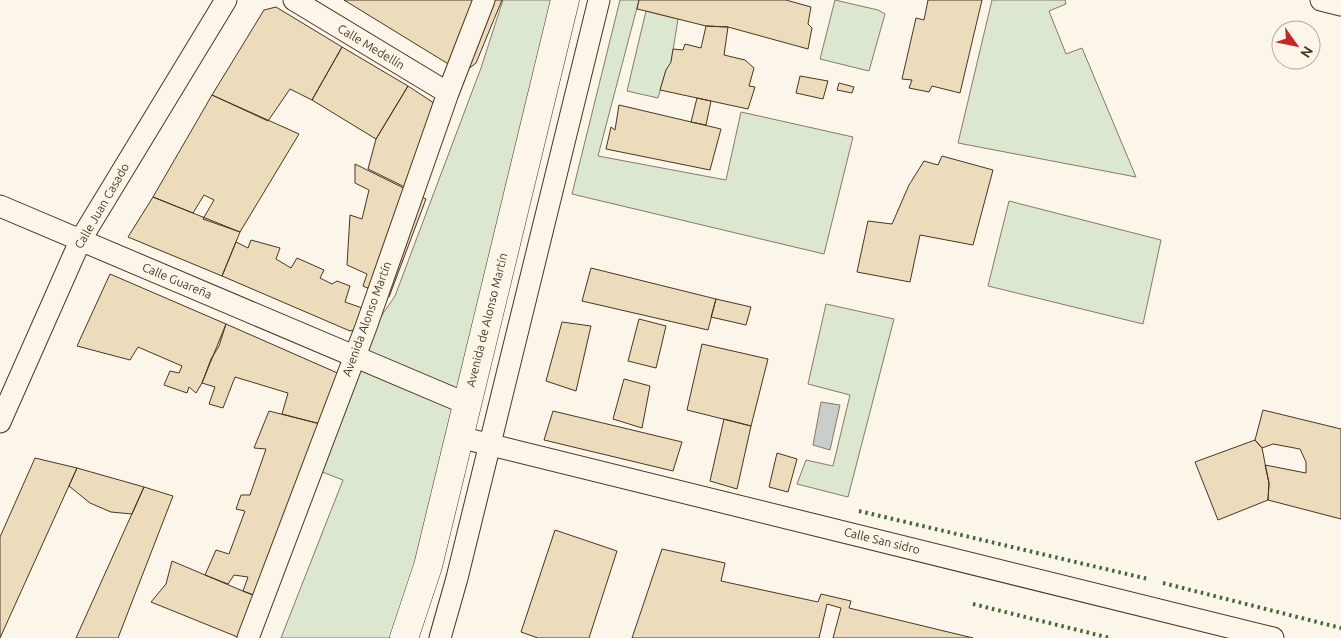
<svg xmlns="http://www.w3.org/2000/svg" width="1341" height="638" viewBox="0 0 1341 638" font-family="Ubuntu,sans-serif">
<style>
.green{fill:#dce7d0;stroke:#887966}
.water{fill:#c9cecd;stroke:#887966}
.building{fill:#ecdcbc;stroke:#4a3520}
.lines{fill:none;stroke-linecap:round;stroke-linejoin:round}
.minor-casing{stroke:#4a3520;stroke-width:23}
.secondary-casing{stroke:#4a3520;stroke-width:29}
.minor{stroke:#fbf6e9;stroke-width:21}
.secondary{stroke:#fbf6e9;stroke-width:28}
.hedge{stroke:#436837;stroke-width:4;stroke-dasharray:2.5 4;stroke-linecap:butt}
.labels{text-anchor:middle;stroke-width:4;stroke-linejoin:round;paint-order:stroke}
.street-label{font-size:12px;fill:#4a3520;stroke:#fbf6e9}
</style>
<rect width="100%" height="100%" fill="#fbf6e9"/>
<path class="green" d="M503 0H565L404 638H281L343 480 312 468 354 356 395 296 481 68Z
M620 0H639L598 156 726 180 741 112 853 137 824 254 572 194Z
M835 0 878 10 885 14 869 71 820 59Z
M992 0H1065L1066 4 1049 11 1066 54 1082 48 1136 177 958 143Z
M646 11 678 19 670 69 666 70 658 98 627 91Z
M1009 201 1161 240 1143 324 988 286Z
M826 304 894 319 848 497 797 484 806 460 833 466 850 395 808 384Z"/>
<path class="water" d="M821 402 840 405 830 450 813 445Z"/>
<path class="building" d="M344 0H502L476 63 463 73Z
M639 0H786L811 7 808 24 812 28 808 49 728 27 706 26 646 11 637 9Z
M928 0H982L960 93 932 86 929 92 909 88 912 80 902 79 916 18 924 20Z
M276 7 342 47 312 100 290 89 268 121 212 95 264 10Z
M706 26 728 27 724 55 745 60 754 68 749 86 755 87 748 109 660 90 666 70 671 62 673 49 683 50 685 44 701 48Z
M342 47 408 86 376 139 312 100Z
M800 76 828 81 823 99 796 93Z
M839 83 854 87 852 93 837 90Z
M408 86 443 109 415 192 368 169 376 139Z
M212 95 299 134 240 232 203 219 214 200 204 195 193 213 153 197Z
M697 98 711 101 706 125 691 122Z
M619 105 721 129 710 170 606 149 611 127 615 130Z
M942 156 993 170 973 245 920 235 910 282 857 272 868 221 892 224 909 185 924 161 938 165Z
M355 164 426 199 389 297 363 286 367 274 347 265 350 215 362 219 369 190 355 183Z
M153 197 240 232 222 276 128 237Z
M251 240 280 248 276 259 291 268 297 258 324 270 320 278 332 284 337 281 350 286 345 302 368 310 366 327 350 331 222 276 236 242 248 248Z
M591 268 716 299 708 330 582 301Z
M110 274 226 324 202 383 196 393 189 387 187 393 164 385 170 371 179 373 182 366 138 347 130 360 77 346Z
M716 299 751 307 746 325 711 317Z
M639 319 666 326 656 368 628 361Z
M562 322 591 326 576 391 546 381Z
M226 324 342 375 336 428 282 414 288 393 235 377 223 408 209 404 215 387 202 383 211 359 219 346Z
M702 344 768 359 751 426 687 410Z
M624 379 650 386 642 428 613 419Z
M1263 410 1341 429V519L1268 500 1269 483 1265 465 1306 473V462L1300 449 1273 444 1262 448 1255 440Z
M269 411 336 428 270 601 243 591 248 577 234 575 228 584 205 575 216 550 229 554 245 511 236 509 241 495H250L266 449 254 448Z
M553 411 682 442 673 471 544 440Z
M724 419 751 426 737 489 710 481Z
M1255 440 1262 448 1269 483 1268 500 1218 520 1195 462Z
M777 453 797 459 788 492 769 487Z
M35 458 77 468 0 638V537Z
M77 468 144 487 132 514 111 512 90 503 69 486Z
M144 487 173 496 118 638H76Z
M555 530 617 551 589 638H538L521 632Z
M662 549 725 563 721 581 818 602 821 594 851 601 849 608 973 638H833L841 608 827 604 819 638H632Z
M172 561 257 597 240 638 151 602 166 584Z"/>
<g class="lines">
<defs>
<path id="minor" d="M294 0 448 93
M1321 0 1341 5
M0 206 467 404
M0 422 81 239 226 0
M459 437 1273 638
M248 638 366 327 448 93 484 0
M440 638 457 578 599 0"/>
<path id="secondary" d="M404 638 428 566 565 0"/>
</defs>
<use href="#minor" class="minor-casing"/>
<use href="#secondary" class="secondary-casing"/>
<use href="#minor" class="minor"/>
<use href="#secondary" class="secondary"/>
<path class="hedge" d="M859 511 1148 579
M1163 583 1341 628
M973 604 1110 638"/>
</g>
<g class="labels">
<g class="street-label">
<text transform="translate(371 47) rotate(31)" y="4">Calle Medellín</text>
<text transform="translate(102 206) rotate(-60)" y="4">Calle Juan Casado</text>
<text transform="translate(177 281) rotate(23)" y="4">Calle Guareña</text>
<text transform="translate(367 319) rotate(-70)" y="4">Avenida Alonso Martín</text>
<text transform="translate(487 320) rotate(-76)" y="4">Avenida de Alonso Martín</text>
<text transform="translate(882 541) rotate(14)" y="4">Calle San sidro</text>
</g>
</g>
<g transform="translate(1296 45) rotate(123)"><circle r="24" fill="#fbf6e9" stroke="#b4a999"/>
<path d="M0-4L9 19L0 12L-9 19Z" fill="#c62828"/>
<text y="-8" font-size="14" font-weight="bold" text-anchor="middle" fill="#4a3520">N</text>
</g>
</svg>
